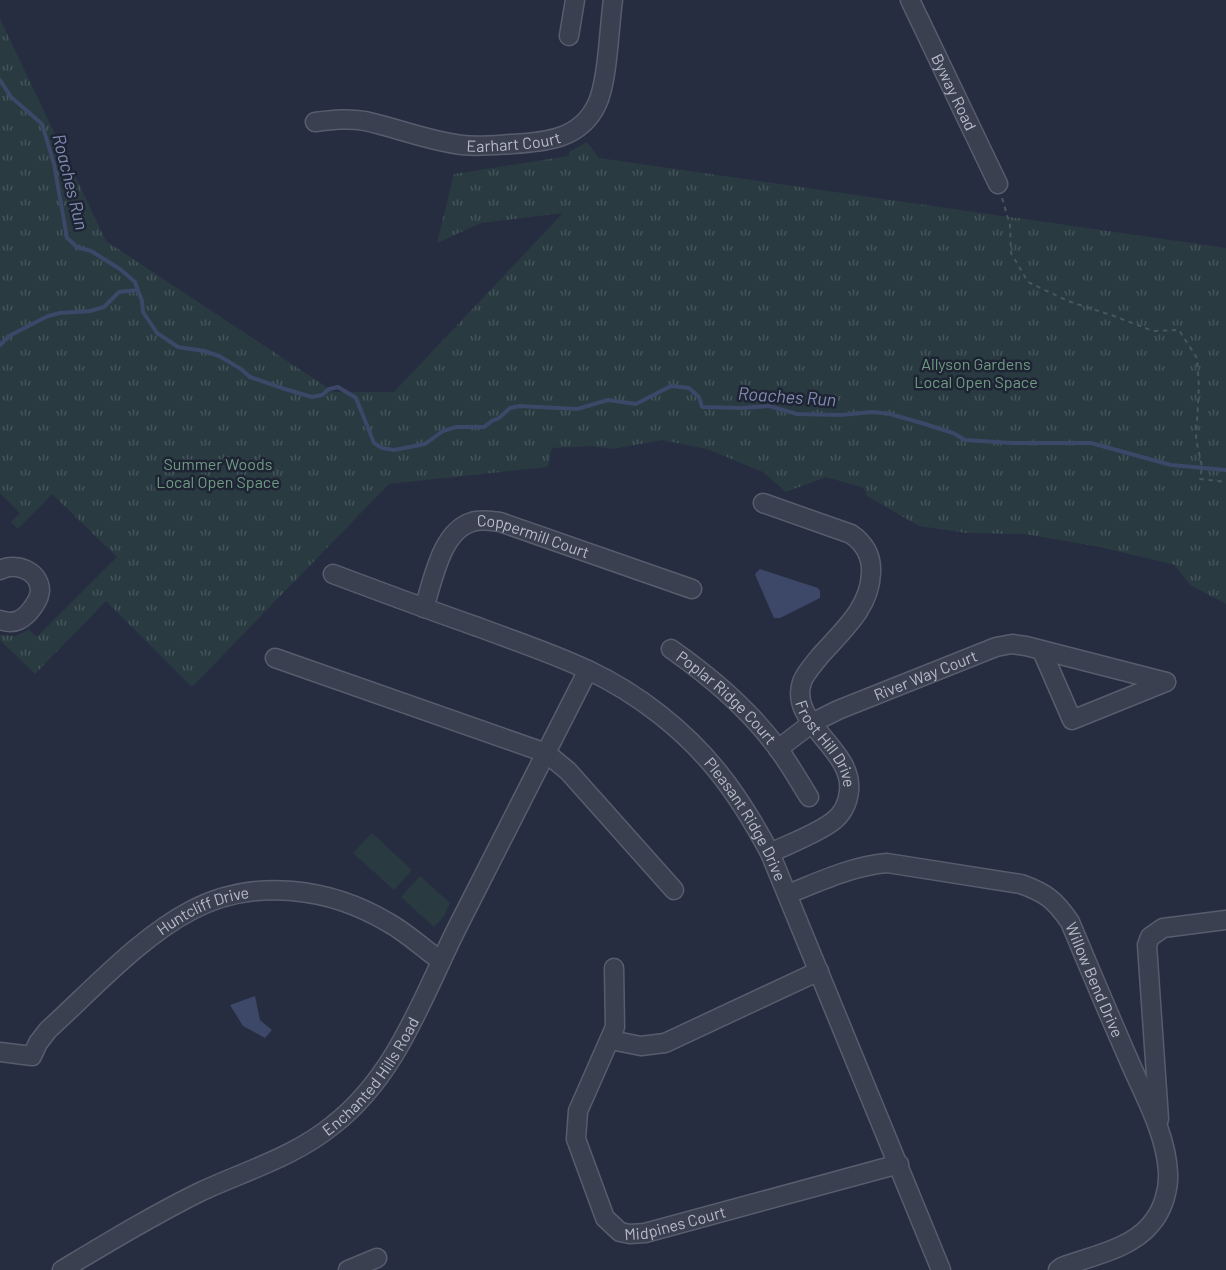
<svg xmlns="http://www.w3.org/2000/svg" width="1226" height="1270" viewBox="0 0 1226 1270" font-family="Barlow,sans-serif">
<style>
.grass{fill:#293a41}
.park{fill:url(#park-tufts)}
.water{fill:#3d4768}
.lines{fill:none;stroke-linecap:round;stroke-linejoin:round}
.stream{stroke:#3d4768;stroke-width:4}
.minor-casing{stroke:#585d6d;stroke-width:21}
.path{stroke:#47575e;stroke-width:2;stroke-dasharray:4.5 4.5;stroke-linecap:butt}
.minor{stroke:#3b4050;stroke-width:18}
.labels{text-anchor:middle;stroke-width:5;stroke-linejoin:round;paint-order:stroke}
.street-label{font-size:16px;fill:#b7bbca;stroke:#1f2435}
.park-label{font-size:16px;fill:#6f9b81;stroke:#1f2435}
.water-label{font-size:18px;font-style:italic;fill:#808cb1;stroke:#1f2435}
</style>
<defs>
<pattern id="park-tufts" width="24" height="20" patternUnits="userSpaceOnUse" patternTransform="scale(1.5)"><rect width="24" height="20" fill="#293a41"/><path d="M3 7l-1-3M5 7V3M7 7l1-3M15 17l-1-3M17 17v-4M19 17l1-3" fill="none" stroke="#46555b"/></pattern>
</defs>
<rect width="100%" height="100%" fill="#262d40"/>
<path class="grass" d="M372 833 412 870 394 890 353 853Z
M420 876 450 903 444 916 434 927 401 897Z"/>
<path class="park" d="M0 19 106 241 334 392H394L563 213 481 223 437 243 454 174 569 156V152L587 142 599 158 1226 248V604L1190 585 1175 565 1100 547 1024 534 967 533 919 526 867 496 864 488 826 477 786 492 763 472 707 449 662 440 613 449 592 446 552 448 548 467 389 484 192 687 106 601 35 674 0 640V635L15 636 29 630 37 637 117 557 52 494 18 529 11 522 20 513 0 493Z"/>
<path class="water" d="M760 569 818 588 820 591V598L780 618H774L756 577 755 574Z
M255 996 260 1020 272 1030 265 1038 243 1026 230 1005Z"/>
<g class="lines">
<path class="stream" d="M0 80 11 97 42 124 54 164 67 238 77 247 91 251 120 269 135 282 142 301 143 312 157 333 178 347 204 351 219 356 241 369 250 377 285 389 312 397 322 395 329 389 338 387 356 398 374 443 382 448 394 450 425 444 443 431 456 427H484L492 421 499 418 510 408 520 406 577 409 608 400 636 404 671 386 689 388 699 397 702 407 742 408 769 406 797 414 840 415 873 412 890 414 925 424 953 433 965 440 1012 443H1091L1171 465 1226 470
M0 345 9 336 48 316 60 313 90 311 104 307 119 292 138 290"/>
<defs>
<g id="minor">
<path id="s1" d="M910 0 998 184"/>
<path d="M569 36 575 0"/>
<path id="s2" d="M315 122C332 120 347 118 365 121 397 128 429 141 462 145 479 147 496 145 512 144 546 142 581 139 597 104 608 81 609 27 613 0"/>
<path id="s3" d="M763 503 851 534C864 543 872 556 871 573 870 608 842 631 820 656 814 664 805 673 802 682 788 723 854 749 849 791 848 803 842 815 832 822 814 835 791 843 770 853"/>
<path d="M0 570C15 562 39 570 40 590 40 600 28 616 19 620 13 623 6 622 0 620"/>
<path id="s4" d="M333 574C381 592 429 610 478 627 515 641 552 653 588 670 637 693 685 730 719 773 739 798 755 825 770 853L941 1270"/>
<path id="s5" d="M424 608C433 581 441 531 472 522 481 519 491 521 500 522L692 589"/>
<path id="s6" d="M671 649C711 677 750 710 779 750 790 765 799 781 809 797"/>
<path d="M1042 651 1072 720 1166 682"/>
<path d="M275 658 546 753 568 771 674 890"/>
<path id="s7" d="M778 749 812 723 838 710 996 647 1012 644 1026 646 1166 682"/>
<path id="s8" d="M788 894C821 881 852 866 887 863L1021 884C1046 893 1055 900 1070 922 1090 970 1110 1017 1131 1065 1146 1099 1166 1135 1168 1172 1169 1190 1163 1210 1151 1224 1131 1249 1091 1256 1062 1267L1058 1270"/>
<path id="s9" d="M614 968 615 1027 578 1111 576 1139 605 1218 620 1232 630 1234 645 1233 899 1164"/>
<path d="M611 1040 641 1046 665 1043 819 971"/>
<path id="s10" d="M0 1052 32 1056 38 1043 48 1030C92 990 140 937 192 910 255 877 331 888 389 923 407 933 424 949 441 961"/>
<path d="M1159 1119 1147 945 1150 937 1163 928 1226 920"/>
<path id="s11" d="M62 1270C107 1243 153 1215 200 1192 245 1171 294 1157 333 1125 397 1075 422 998 457 928 501 842 545 756 588 670"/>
<path d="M348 1270 377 1258"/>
</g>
</defs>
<use href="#minor" class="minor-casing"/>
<path class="path" d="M1002 198 1010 225 1011 253 1028 282 1068 301 1114 316 1153 331 1179 330 1197 358 1199 386 1196 439 1202 467 1200 479 1226 482"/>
<use href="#minor" class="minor"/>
</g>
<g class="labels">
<g class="street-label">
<text dy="6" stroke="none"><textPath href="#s1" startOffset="102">Byway Road</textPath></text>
<text dy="6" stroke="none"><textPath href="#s2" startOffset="202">Earhart Court</textPath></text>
<text dy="6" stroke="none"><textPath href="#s5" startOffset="166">Coppermill Court</textPath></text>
<text dy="6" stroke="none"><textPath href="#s7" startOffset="166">River Way Court</textPath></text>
<text dy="6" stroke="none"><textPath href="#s6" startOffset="74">Poplar Ridge Court</textPath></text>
<text dy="6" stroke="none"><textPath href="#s3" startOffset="340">Frost Hill Drive</textPath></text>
<text dy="6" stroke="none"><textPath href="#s4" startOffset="494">Pleasant Ridge Drive</textPath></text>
<text dy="6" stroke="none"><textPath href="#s10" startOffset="261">Huntcliff Drive</textPath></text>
<text dy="6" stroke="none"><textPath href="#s8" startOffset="366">Willow Bend Drive</textPath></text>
<text dy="6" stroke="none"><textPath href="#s11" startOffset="370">Enchanted Hills Road</textPath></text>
<text dy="6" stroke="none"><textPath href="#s9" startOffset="340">Midpines Court</textPath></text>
</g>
<g class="park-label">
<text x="976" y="370">Allyson Gardens<tspan x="976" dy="18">Local Open Space</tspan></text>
<text x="218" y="470">Summer Woods<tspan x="218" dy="18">Local Open Space</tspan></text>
</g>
<g class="water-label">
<text transform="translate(70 182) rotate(76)" y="6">Roaches Run</text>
<text transform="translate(787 397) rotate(4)" y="6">Roaches Run</text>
</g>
</g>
</svg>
